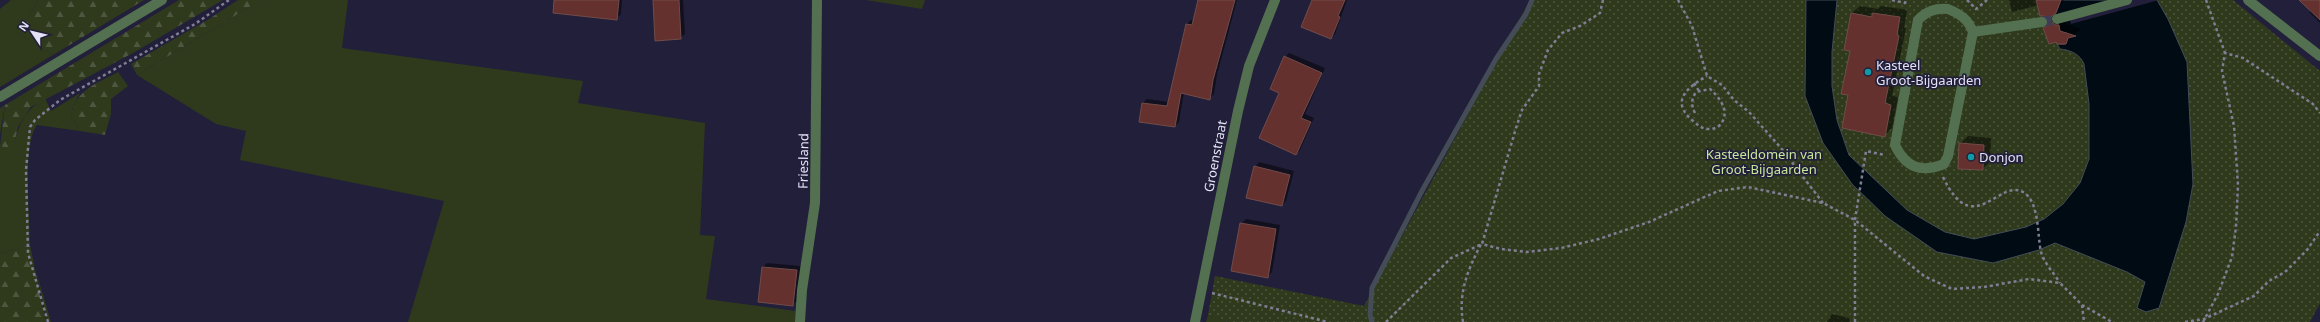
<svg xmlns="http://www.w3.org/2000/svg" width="2320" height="322" viewBox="0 0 2320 322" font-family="'Noto Sans',sans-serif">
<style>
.grass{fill:#2f3a1c}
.forest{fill:url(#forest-firs)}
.garden{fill:url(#garden-dots)}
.water{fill:#000b13;stroke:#444c57}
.pier{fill:#221f3a}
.shadow{fill:#0007}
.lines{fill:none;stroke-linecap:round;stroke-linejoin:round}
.stream{stroke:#444c57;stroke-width:5}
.building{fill:#65312f;stroke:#704c49}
.minor-tunnel{stroke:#3f3c56;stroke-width:10;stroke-dasharray:10 5;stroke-linecap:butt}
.path{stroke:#807e95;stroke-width:2.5;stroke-dasharray:3 3;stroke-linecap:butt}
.minor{stroke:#537150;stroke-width:10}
.culture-dot{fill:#0f9aa8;stroke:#221f3a;stroke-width:1.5}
.labels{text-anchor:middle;stroke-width:3.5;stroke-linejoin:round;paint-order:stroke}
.poi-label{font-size:13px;fill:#e3e2f5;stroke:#221f3a;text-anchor:start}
.park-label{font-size:13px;fill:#c8e79a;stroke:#221f3a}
.street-label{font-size:13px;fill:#e3e2f5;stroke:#221f3a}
</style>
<defs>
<pattern id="forest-firs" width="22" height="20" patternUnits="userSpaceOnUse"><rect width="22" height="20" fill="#2f3a1c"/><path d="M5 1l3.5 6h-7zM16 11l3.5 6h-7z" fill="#4d563e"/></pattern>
<pattern id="garden-dots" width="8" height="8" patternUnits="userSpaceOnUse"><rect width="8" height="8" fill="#2f3a1c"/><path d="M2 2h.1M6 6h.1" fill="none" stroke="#4d563e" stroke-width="1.8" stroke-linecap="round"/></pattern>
</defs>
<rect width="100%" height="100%" fill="#221f3a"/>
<path class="grass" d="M11 0H38L20 34 53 55 0 87V9Z
M261 0H348L342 48 583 81 578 103 705 123 700 235 715 236 706 299 796 311 795 322H408L444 201 240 160 246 131 216 124 137 75Z
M866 0H925L922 9Z
M80 93 73 107 71 116 80 131 37 125C22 144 30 218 30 245L0 254V146L13 148C19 125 23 112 45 98L51 111Z
M5 105 0 134V108Z
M36 271 51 322H47Z
M1208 315 1228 322H1206Z"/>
<path class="forest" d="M38 0H144L53 55 20 34Z
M179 0H223L133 53 31 107 18 127 13 149 0 146 5 105Z
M238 0H261L137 75 131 64 209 19Z
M118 72 128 86 111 99V114L105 135 80 131 71 116C76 89 96 84 118 72Z
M30 245 46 322H0V254Z"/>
<path class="garden" d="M1530 0H2233L2320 71V303L2310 322H1228L1208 315 1215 276 1364 306Z"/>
<path class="water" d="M1806 0H1837L1832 52V86L1837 120 1849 155 1907 210 1945 232 1974 239 2026 227 2044 219 2063 204 2080 183 2089 159V104L2084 64C2080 54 2070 50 2060 49L2057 44H2065L2068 39 2067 33 2060 32 2054 7 2060 0H2157L2168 19 2187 62 2193 184 2186 222 2159 308 2146 312 2137 308 2145 282 2127 272 2055 243 2039 250 1993 263 1937 252 1885 216 1852 184 1823 143 1805 96Z"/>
<path class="pier" d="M2114 0H2159L2071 24 2068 13Z"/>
<path class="shadow" d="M555 0H622L621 14 616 19Z
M654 0H683L685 34 680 38Z
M1199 0H1237L1217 75 1214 94 1210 98 1184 92 1179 122 1175 126 1143 103 1147 99 1169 102 1187 24 1191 20 1194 21Z
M1314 0H1347L1335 34 1331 38Z
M2009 0H2064L2057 10V15L2065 19 2066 24 2081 29 2065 43 2044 29 2049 24 2048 18 2041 15 2039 5 2012 12Z
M2320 0V23L2309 12Z
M1860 6 1878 9 1881 6 1907 10 1904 28H1906L1892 96 1898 97 1892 128 1884 136 1850 95 1851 50 1845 49 1852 13Z
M1289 53 1325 68 1305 114 1314 118 1300 150 1296 154 1280 93 1285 57Z
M1968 136 1991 138 1990 162 1982 169 1960 144Z
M1259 162 1294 171 1286 201 1282 205 1255 167Z
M1246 219 1280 225 1272 272 1267 277 1241 224Z
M767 263 801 266 797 300 793 305 763 267Z
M1832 314 1849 318 1850 322H1827Z"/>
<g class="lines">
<path class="stream" d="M1372 322 1370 315 1372 288 1423 189 1496 59 1526 14 1532 0"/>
</g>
<path class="building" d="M554 0H619L617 20 553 13Z
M653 0H679L681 39 655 41Z
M1198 0H1235L1213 80 1210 100 1181 93 1175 127 1139 122 1142 103 1167 106 1186 24 1192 25Z
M1312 0H1345L1338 16 1340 17 1331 39 1301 27Z
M2036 0H2061L2056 13 2051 17V21L2055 25H2059L2060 31 2076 36 2068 38 2066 44H2057L2056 42 2049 44 2043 28 2048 25V21L2045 16H2040Z
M2299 0H2320V20Z
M1851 13 1872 17V13L1900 17 1897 35 1899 36 1885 103 1891 105 1885 137 1842 128 1848 95 1841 94 1850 51 1844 50Z
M1284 56 1322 73 1301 118 1311 122 1296 155 1259 138 1279 93 1270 89Z
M1959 143 1984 145 1983 170 1958 169Z
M1254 166 1290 175 1282 206 1246 198Z
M1240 223 1276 229 1268 278 1231 271Z
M762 267 797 270 793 306 758 302Z"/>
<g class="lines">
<path class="minor-tunnel" d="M2042 22 2057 19"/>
<path class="path" d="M1603 0 1600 13 1580 26 1562 33 1548 50 1539 74V86L1522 110 1516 128 1482 244 1501 249 1527 252 1561 248 1599 239 1649 222 1718 191 1748 187 1823 203 1855 220 1924 276 1952 289 1984 287 2029 279 2060 283 2082 305 2112 322
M1678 0 1692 26 1707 76 1722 85 1734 100 1749 112 1781 148 1823 203
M1892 0 1905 3 1906 0
M1967 0 1976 9 1987 0
M2206 0 2225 53
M1694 83 1699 91
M1695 113C1691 105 1691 100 1696 92L1710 89C1720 98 1731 112 1720 125 1717 128 1713 129 1709 129 1702 129 1698 125 1693 121 1669 101 1688 87 1707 76
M1943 177C1973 241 1999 178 2023 192 2040 202 2037 235 2041 252 2044 263 2054 273 2060 283
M1212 293 1328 322
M2082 305 2084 322
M48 322 28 253 26 170 30 127 35 120 60 100 195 24 229 0
M1386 322 1451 258 1482 244
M1463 322C1458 292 1468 270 1481 244
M1855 322V220L1866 151 1885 155
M2185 322 2204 319 2254 296 2269 281 2285 272 2307 250 2320 231
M2203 322 2218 294 2232 257 2236 227 2238 185 2236 155 2234 126 2222 71 2225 53 2243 58 2313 104 2320 113"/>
<path class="minor" d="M2248 0 2320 56
M1948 9C1960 14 1968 19 1973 32L1948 156 1944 164C1921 173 1906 168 1895 145L1918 20C1927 11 1935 8 1948 9Z
M2057 19 2127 0
M1973 32 2042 22
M0 97 162 0
M800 322 802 290 815 203 817 0
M1195 322 1238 111 1249 66 1275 0"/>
</g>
<g class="culture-dot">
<circle cx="1868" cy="72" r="4"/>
<circle cx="1971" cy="157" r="4"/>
</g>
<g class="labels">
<g class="poi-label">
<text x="1876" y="70">Kasteel<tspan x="1876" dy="15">Groot-Bijgaarden</tspan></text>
<text x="1979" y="162">Donjon</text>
</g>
<g class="park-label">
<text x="1764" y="159">Kasteeldomein van<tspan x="1764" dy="15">Groot-Bijgaarden</tspan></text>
</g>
<g class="street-label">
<text transform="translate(1215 156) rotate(-79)" y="5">Groenstraat</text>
<text transform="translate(803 161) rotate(-89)" y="5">Friesland</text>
</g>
</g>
<g transform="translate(32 32) rotate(305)" stroke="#221f3a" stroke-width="3" paint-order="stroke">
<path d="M0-3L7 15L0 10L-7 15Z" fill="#e3e2f5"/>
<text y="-6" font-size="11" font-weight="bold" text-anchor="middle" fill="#e3e2f5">N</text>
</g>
</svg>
